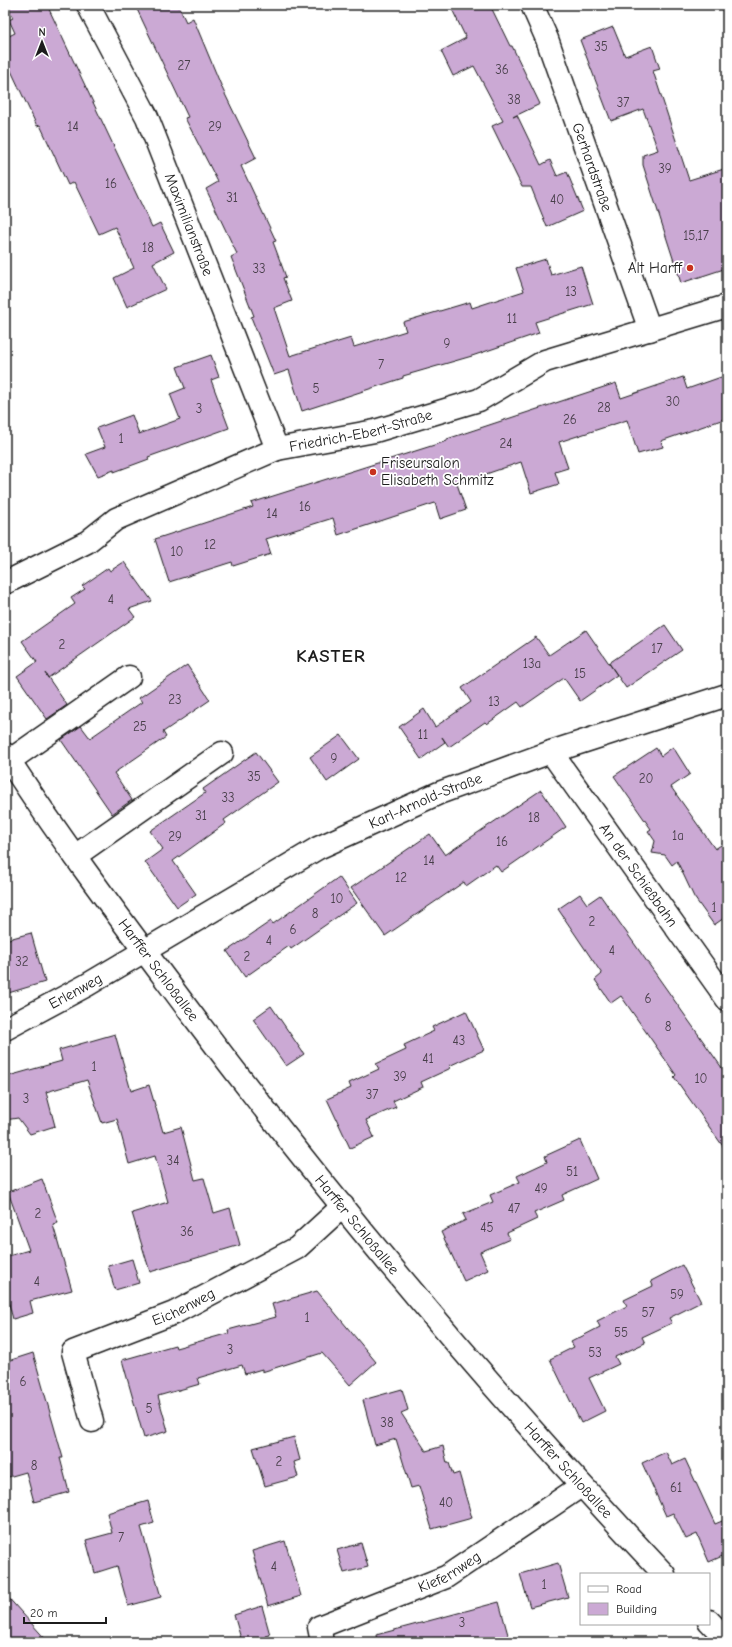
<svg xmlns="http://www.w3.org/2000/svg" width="732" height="1647" viewBox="0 0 732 1647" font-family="'Comic Neue',sans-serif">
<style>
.building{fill:#cba9d4;stroke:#1c1c1c}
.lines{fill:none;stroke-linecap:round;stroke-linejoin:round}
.street-casing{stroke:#1c1c1c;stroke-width:25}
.street{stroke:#fff;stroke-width:22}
.poi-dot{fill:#c8321e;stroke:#fff;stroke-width:1.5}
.labels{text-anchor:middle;stroke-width:3.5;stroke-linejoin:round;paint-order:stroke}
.number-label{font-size:13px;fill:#483f4a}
.street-label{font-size:15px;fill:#1c1c1c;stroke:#fff}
.poi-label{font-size:15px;fill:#1c1c1c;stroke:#fff;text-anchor:end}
.district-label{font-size:19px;font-weight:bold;letter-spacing:1px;fill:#1c1c1c;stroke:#fff}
</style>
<rect width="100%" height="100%" fill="#fff"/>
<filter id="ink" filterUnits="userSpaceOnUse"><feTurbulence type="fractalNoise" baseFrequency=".025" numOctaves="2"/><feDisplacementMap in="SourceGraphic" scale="8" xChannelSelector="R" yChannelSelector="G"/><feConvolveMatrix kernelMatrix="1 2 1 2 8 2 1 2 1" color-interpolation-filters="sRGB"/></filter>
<g filter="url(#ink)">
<path class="building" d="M7 5H47L152 227 160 223 174 252 153 263 166 289 127 307 114 278 134 268 115 227 99 234 74 182 68 185 40 125 37 126 5 58V38L15 33 9 20 13 18Z
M135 5H178L186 22 193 18 223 90 256 158 241 166 276 241 273 242 286 277 283 278 292 301 274 308 290 356 325 345V346L351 338 354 347 406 331 403 322 470 302 472 308 524 291 516 268 546 259 551 275 581 266 593 304 535 322 539 333 472 356 403 376V378L302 411 289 370 274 375 251 317 254 316 231 257 237 254 206 189 218 182 185 118 188 117Z
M450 5H490L510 46H512L540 104 513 117 517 115 541 165 550 160 557 176 567 172 583 211 547 227 531 187H522L492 126 503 121 474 66 453 76 441 51 466 38Z
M613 27 625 56 652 46 660 69 653 71 689 180 727 168V268L681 283 643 165V155L658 150 643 109 611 121 580 40Z
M211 355 219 377 211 380 229 428 148 457 149 459 114 472V470L98 476 86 454 105 447 97 428 132 415 139 434 180 419 170 394 185 388 177 367Z
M727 375V418L661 441 663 447 638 454 627 420 559 442 568 468 555 472 559 484 531 493 521 462 457 484 466 510 440 519 435 503 338 535 333 518 266 539 271 554 233 566 232 562 169 582 155 539 253 507 251 503 447 441V439L616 383 621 398 683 377 687 389Z
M124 562 152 601 129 609 135 617 48 678 45 673 67 705 47 719 17 676 37 662 22 641 75 604 71 598 85 589 82 586 108 568 110 571Z
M665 625 682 650 626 688 609 663Z
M586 630 617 675 580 701 564 678 522 707 518 702 487 724 485 722 449 747 442 737 445 742 421 759 399 727 424 709 435 727 471 702 462 688 536 637 549 655Z
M187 665 210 700 163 732 166 737 114 773 132 800 112 814 61 740 81 726 90 738 142 702 139 698Z
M341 735 359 759 327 782 310 757Z
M673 747 690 774 671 787 715 849 727 841V916L714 925 694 897 677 861 672 865 665 855 652 853 655 841 648 831 651 829 614 776 656 748 661 756Z
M256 752 278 782 224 820 226 823 173 861 196 894 177 907 145 862 163 849 150 831 205 793 203 789Z
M541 790 566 827 501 872 496 865 466 886 464 882 385 936 351 888 430 834 445 855Z
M339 877 357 903 291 949 289 946 245 977 227 951 271 921 273 924Z
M580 894 587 904 600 895 727 1075V1152L674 1077 676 1075 621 996 611 1003 595 980 602 974 558 909Z
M31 933 45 982 5 994V940Z
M271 1006 304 1054 286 1066 253 1019Z
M466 1011 484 1050 449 1066 451 1068 421 1082 423 1087 393 1101 396 1107 366 1120 374 1137 350 1148 327 1099 351 1088 349 1083 379 1069 376 1064 406 1050 404 1045 434 1031 432 1027Z
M115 1034 131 1091 149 1085 163 1132 181 1127 195 1180 204 1178 214 1213 230 1208 240 1245 150 1272 132 1213 168 1202 155 1156 129 1164 117 1119 102 1123 87 1080 46 1092 55 1126 30 1134 18 1118 5 1120V1077L62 1061 59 1050Z
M580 1140 597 1179 562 1195 564 1200 534 1213 537 1219 507 1233 510 1239 480 1252 488 1270 464 1281 441 1232 466 1220 463 1214 493 1202 490 1195 520 1182 517 1176 547 1162 545 1156Z
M42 1179 58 1223 53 1225 72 1290 30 1301 33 1313 13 1319 5 1290V1257L29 1250 8 1192Z
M132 1259 139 1283 115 1290 108 1266Z
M682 1265 701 1302 669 1318 672 1323 642 1337 645 1343 615 1357 619 1364 589 1378 605 1411 581 1423 550 1359 574 1347 571 1342 600 1327 597 1321 627 1306 624 1300 653 1286 651 1281Z
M317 1291 376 1362 350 1385 322 1353 262 1372V1369L245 1374 242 1365 198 1378 200 1384 158 1396 168 1431 144 1438 122 1360 175 1345 176 1348 229 1333 228 1330 276 1317 272 1304Z
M33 1353 63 1458H60L69 1492 34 1502 26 1472 5 1478V1362Z
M402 1389 408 1410 401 1413 426 1451 443 1446 447 1463H449L453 1475 459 1473 472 1518 432 1529 419 1486 411 1488 396 1439 375 1445 363 1400Z
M294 1437 300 1460 294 1462 298 1477 265 1486 253 1448Z
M666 1452 672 1465 685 1459 715 1524 727 1519V1554L709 1562 697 1534 686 1539 673 1513 666 1516 642 1463Z
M148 1501 154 1523 141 1527 161 1597 128 1606 117 1566 95 1573 86 1540 112 1533 107 1513Z
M285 1541 301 1596 268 1606 252 1551Z
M361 1543 368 1567 344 1573 337 1550Z
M558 1563 568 1597 530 1607 520 1574Z
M5 1594 48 1642H5Z
M499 1602 510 1642H377L376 1635Z
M262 1606 270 1635 266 1636 268 1642H242L234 1615Z"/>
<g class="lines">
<defs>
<g id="street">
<path id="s1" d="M88 5 147 117 277 449"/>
<path id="s2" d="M532 5 547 39 650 330"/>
<path id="s3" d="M5 583 87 542 116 519 277 449 375 431 479 400 545 361 727 306"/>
<path id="s4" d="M551 752 727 999"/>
<path id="s5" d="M5 754C62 842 125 925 187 1008 336 1206 494 1394 664 1574"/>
<path d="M9 761 129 677"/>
<path d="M75 856 222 753"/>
<path id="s6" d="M5 1029 87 985 318 848 439 793 551 752 727 695"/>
<path id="s7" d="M92 1421 73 1352 174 1313 297 1248 343 1206"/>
<path d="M709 1621 727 1640"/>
<path id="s8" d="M322 1642 319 1627 446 1577 581 1486"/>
</g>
</defs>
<use href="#street" class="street-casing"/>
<use href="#street" class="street"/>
</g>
</g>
<g class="poi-dot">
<circle cx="690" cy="268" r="4"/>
<circle cx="373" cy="472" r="4"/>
</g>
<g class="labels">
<g class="number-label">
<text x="601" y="51">35</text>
<text x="184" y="70">27</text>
<text x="502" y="74">36</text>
<text x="514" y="104">38</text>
<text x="623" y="107">37</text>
<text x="73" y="131">14</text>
<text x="215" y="131">29</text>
<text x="665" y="173">39</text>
<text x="111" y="188">16</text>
<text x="232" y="202">31</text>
<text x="557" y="204">40</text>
<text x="696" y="240">15,17</text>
<text x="148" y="252">18</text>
<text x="259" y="273">33</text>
<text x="571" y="296">13</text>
<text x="512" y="323">11</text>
<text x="447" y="348">9</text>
<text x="381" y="369">7</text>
<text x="316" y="393">5</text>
<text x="673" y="406">30</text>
<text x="604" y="412">28</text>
<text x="199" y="413">3</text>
<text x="570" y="424">26</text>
<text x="121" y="443">1</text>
<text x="506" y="448">24</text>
<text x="305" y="511">16</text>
<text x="272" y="518">14</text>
<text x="210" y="549">12</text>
<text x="177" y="556">10</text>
<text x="111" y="604">4</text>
<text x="62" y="649">2</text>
<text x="657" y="653">17</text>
<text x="532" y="668">13a</text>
<text x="580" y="678">15</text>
<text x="175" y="704">23</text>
<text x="494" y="706">13</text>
<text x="140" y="731">25</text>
<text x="423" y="739">11</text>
<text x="334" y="763">9</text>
<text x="254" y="781">35</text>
<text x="646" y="783">20</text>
<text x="228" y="802">33</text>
<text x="201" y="820">31</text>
<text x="534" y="822">18</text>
<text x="678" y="840">1a</text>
<text x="175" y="841">29</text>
<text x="502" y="846">16</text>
<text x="429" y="865">14</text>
<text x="401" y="882">12</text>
<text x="337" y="903">10</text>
<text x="714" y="912">1</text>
<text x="315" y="918">8</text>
<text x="592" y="926">2</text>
<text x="293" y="934">6</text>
<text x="269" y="945">4</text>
<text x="612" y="955">4</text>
<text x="247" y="961">2</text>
<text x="22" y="966">32</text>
<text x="648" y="1003">6</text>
<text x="668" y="1031">8</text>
<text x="459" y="1045">43</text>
<text x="428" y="1063">41</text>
<text x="94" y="1071">1</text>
<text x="400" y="1081">39</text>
<text x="701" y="1083">10</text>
<text x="372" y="1099">37</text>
<text x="26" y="1103">3</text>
<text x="173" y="1165">34</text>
<text x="572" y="1176">51</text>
<text x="541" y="1193">49</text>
<text x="514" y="1213">47</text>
<text x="38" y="1218">2</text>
<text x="487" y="1232">45</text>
<text x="187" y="1236">36</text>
<text x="37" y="1286">4</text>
<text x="677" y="1299">59</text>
<text x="648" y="1317">57</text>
<text x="307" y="1322">1</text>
<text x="621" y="1337">55</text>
<text x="230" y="1354">3</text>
<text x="595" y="1357">53</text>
<text x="23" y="1386">6</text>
<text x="149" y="1413">5</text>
<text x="387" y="1427">38</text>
<text x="279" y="1466">2</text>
<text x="34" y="1470">8</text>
<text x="676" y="1492">61</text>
<text x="446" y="1507">40</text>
<text x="121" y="1542">7</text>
<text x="274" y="1571">4</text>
<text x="544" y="1589">1</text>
<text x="462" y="1627">3</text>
</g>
<g class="street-label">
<text dy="5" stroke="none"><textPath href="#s2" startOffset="173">Gerhardstraße</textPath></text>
<text dy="5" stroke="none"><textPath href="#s1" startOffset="242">Maximilianstraße</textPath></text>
<text dy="5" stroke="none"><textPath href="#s3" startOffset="390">Friedrich-Ebert-Straße</textPath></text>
<text dy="5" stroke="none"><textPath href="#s6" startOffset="479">Karl-Arnold-Straße</textPath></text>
<text dy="5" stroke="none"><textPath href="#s4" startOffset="151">An der Schießbahn</textPath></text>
<text dy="5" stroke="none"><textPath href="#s5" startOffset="265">Harffer Schloßallee</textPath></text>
<text dy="5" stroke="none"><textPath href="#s6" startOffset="80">Erlenweg</textPath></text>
<text dy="5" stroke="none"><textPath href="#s5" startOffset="588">Harffer Schloßallee</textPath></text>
<text dy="5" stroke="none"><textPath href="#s7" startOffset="191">Eichenweg</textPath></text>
<text dy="5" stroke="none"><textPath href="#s5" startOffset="912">Harffer Schloßallee</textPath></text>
<text dy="5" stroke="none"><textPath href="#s8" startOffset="157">Kiefernweg</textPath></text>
</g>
<g class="poi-label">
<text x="682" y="273">Alt Harff</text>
<text x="381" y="468" text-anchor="start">Friseursalon<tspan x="381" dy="17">Elisabeth Schmitz</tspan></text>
</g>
<g class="district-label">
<text x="331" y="662">KASTER</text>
</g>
</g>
<rect width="732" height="1647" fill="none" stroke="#fff" stroke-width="20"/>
<rect x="10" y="10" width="712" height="1627" fill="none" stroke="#1c1c1c" stroke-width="1.5" filter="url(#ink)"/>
<rect x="580" y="1573" width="130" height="52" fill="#ffffff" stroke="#a4a4a4"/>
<rect x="588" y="1586" width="20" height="6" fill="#ffffff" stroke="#a4a4a4"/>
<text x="616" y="1593" font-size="12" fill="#1c1c1c">Road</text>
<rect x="588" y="1603" width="20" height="12" fill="#cba9d4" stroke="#a4a4a4"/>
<text x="616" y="1613" font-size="12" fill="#1c1c1c">Building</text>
<g transform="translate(42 42)" stroke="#ffffff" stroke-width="3" paint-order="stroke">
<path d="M0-3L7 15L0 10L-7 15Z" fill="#1c1c1c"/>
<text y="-6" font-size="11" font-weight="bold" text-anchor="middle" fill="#1c1c1c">N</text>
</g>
<path d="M24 1617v6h82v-6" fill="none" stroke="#1c1c1c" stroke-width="2"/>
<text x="30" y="1617" font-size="12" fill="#1c1c1c" stroke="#ffffff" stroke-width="3" paint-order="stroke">20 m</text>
</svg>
